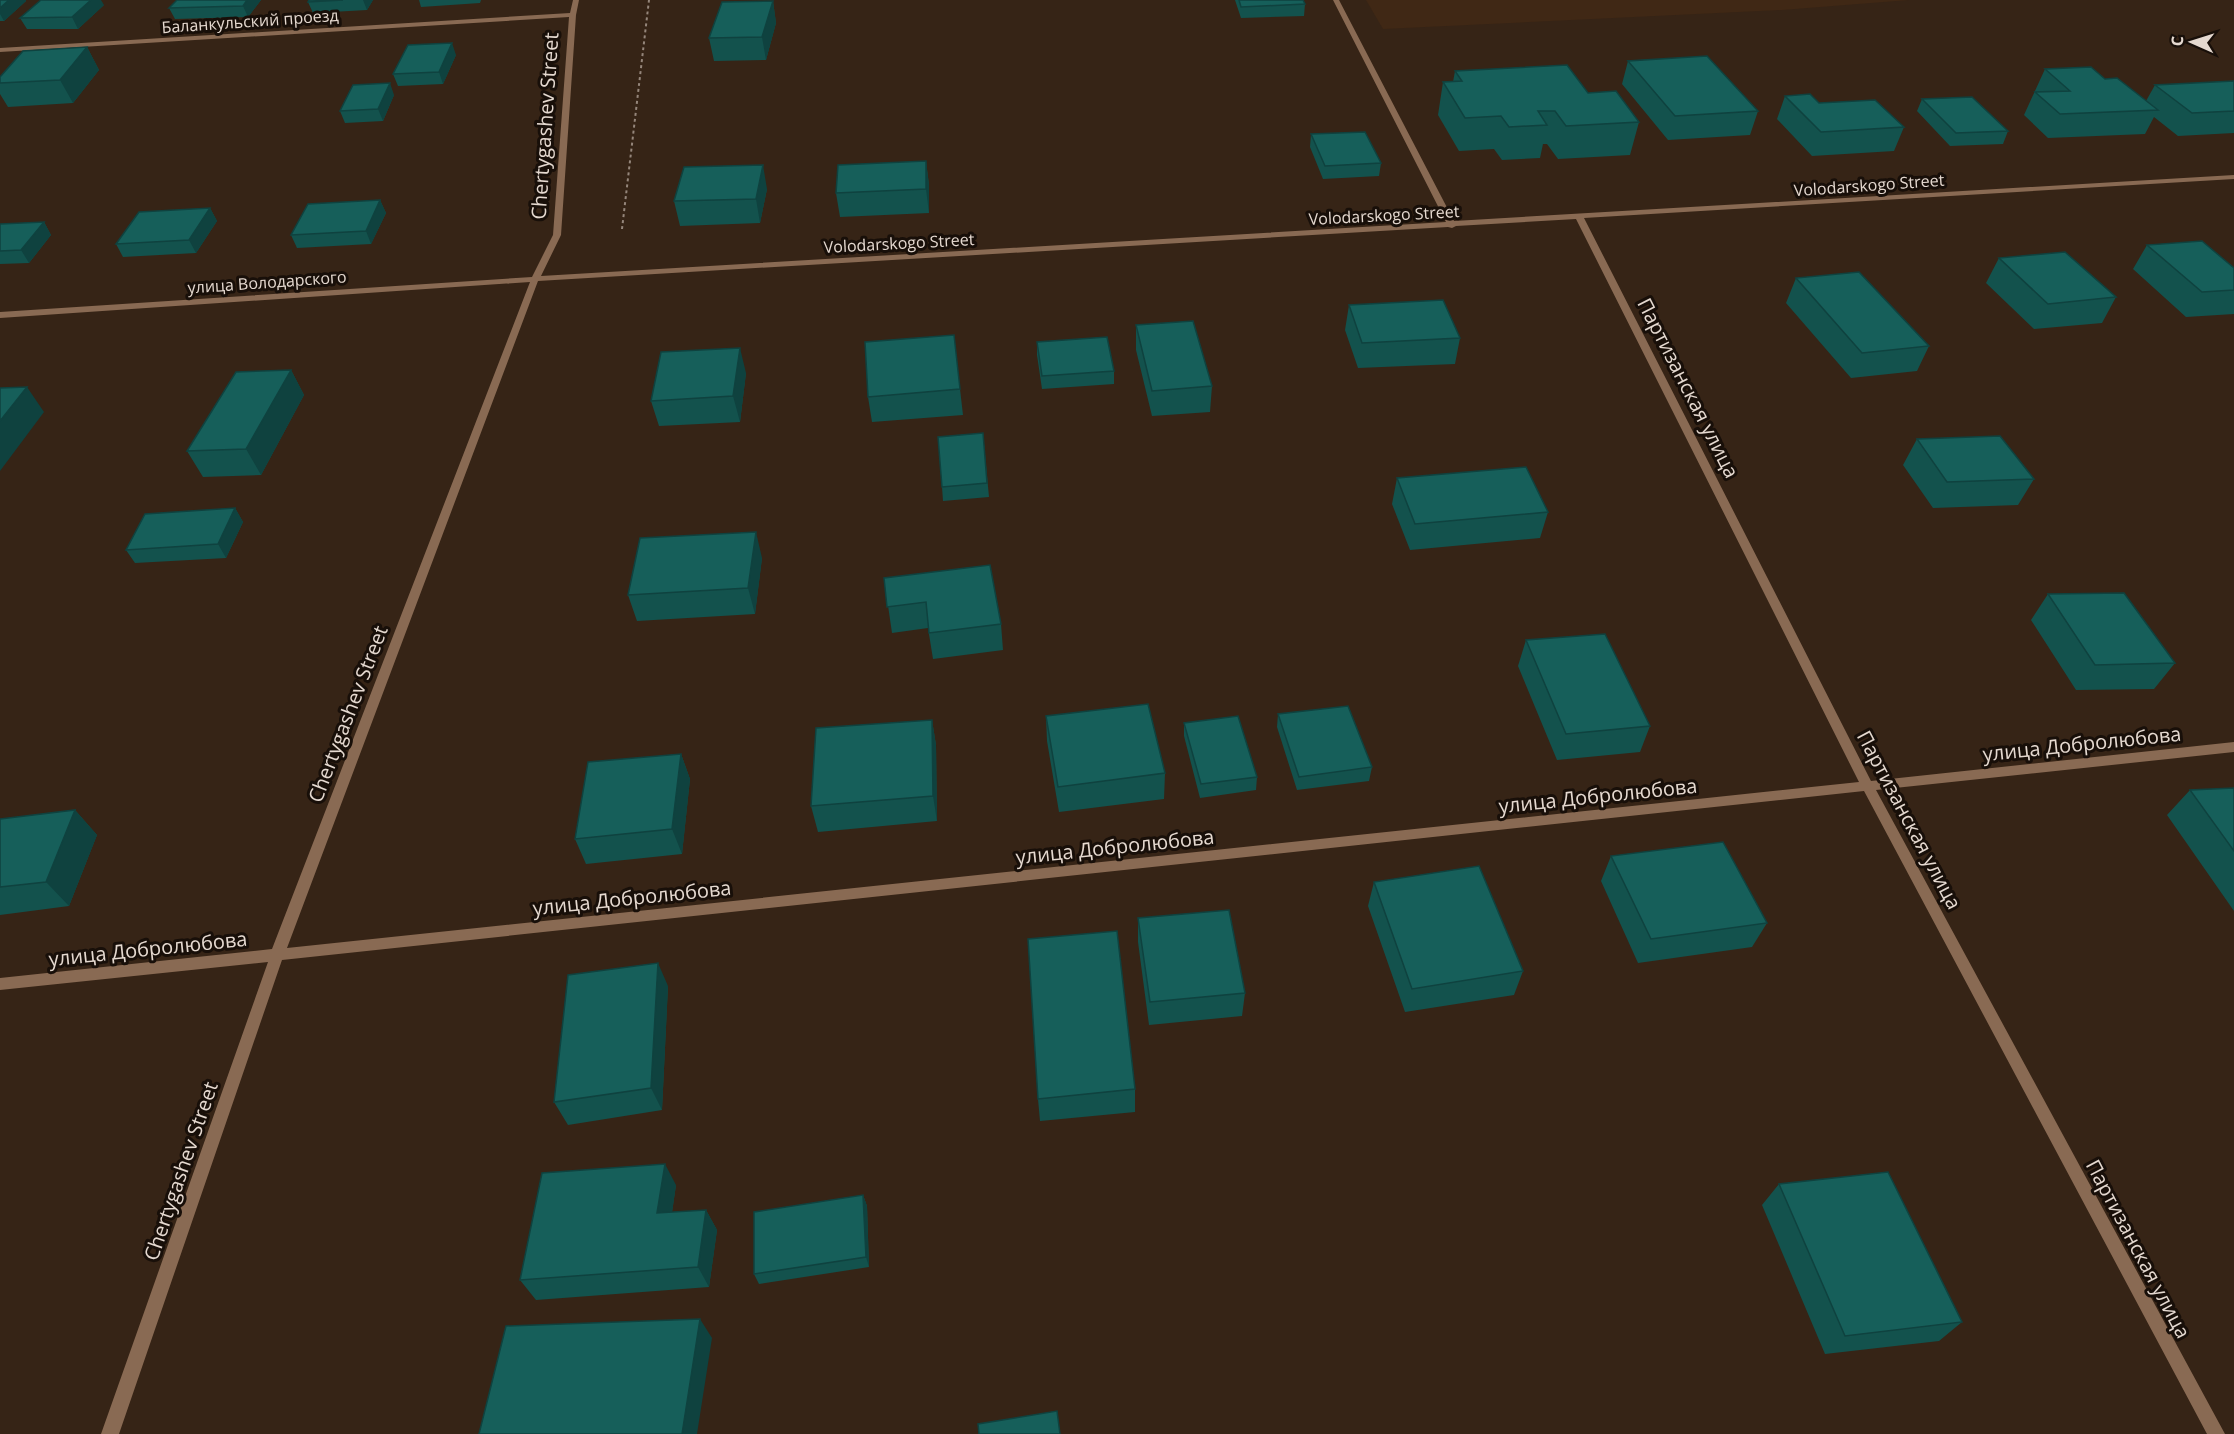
<svg xmlns="http://www.w3.org/2000/svg" width="2234" height="1434" viewBox="0 0 2234 1434" font-family="'Open Sans',sans-serif">
<style>
.built{fill:#402815}
.lines{fill:none;stroke-linecap:round;stroke-linejoin:round}
.path{stroke:#95867b;stroke-width:2;stroke-dasharray:3 3;stroke-linecap:butt}
.minor{fill:#896a53;fill-rule:evenodd}
.wall{fill:#13524d}
.shaded-wall{fill:#0f423f}
.building{fill:#165f5a;stroke:#0f423f;stroke-width:1.5}
.labels{text-anchor:middle;stroke-width:6;stroke-linejoin:round;paint-order:stroke}
.far-street-label{font-size:16px;fill:#e5d9d0;stroke:#180f09}
.street-label{font-size:20px;fill:#e5d9d0;stroke:#180f09}
</style>
<rect width="100%" height="100%" fill="#362416"/>
<path class="built" d="M1366 0H1909L1782 10 1383 29Z"/>
<g class="lines">
<path class="path" d="M622 229 649 0"/>
<path class="minor" d="M573 0H579L576 15 561 235 541 276 1446 222 1333 0H1339L1454 221 2234 175V179L1584 218 1871 781 2234 742V752L1876 790 2225 1434H2207L1864 791 282 960 119 1434H101L268 962 0 990V978L272 949 530 282 0 318V312L532 277 553 235 569 17 0 52V48L570 13ZM1576 219 1859 782 287 948 538 281 1448 227 1452 228 1456 226Z"/>
</g>
<path class="wall" d="M0 0H26V1L4 21H0Z
M261 0 248 17 175 19 169 8Z
M309 0H373L367 10 313 13 308 2Z
M419 0H481L480 3 421 7Z
M1235 0H1303L1305 4 1304 16 1241 18Z
M773 1 776 23 766 60 714 61 709 38Z
M104 5 78 29H27L20 18Z
M87 47 99 70 73 103 8 107 0 94V77Z
M456 55 443 84 398 86 393 74Z
M1628 61 1758 111 1750 135 1668 140 1622 84Z
M2045 69 2105 79 2146 101 2155 85 2234 81V133L2178 136 2154 117 2145 134 2048 138 2024 115Z
M1455 71 1588 93 1639 122 1630 155 1558 159 1547 144H1543L1540 158 1502 160 1494 149 1459 151 1438 115 1443 82H1453Z
M394 95 383 121 345 123 340 111Z
M1785 96 1819 103 1904 127 1894 151 1812 156 1777 119Z
M1922 99 2008 131 2003 144 1950 146 1917 111Z
M1311 134 1381 163 1379 176 1323 179 1310 147Z
M926 161 929 185V213L840 217 836 193Z
M767 189 760 223 680 226 674 201Z
M380 200 386 213 371 244 297 248 291 235Z
M210 208 217 221 196 253 123 257 116 244Z
M44 222 51 235 29 263 0 264V224Z
M2147 245 2234 268V314L2186 317 2133 269Z
M1999 258 2116 297 2102 323 2034 329 1986 283Z
M1796 278 1929 346 1917 371 1851 378 1786 303Z
M1349 305 1460 338 1455 364 1358 368 1345 330Z
M1136 325 1212 386 1210 412 1152 416 1136 350Z
M1037 342 1114 371V384L1042 389 1037 355Z
M291 370 304 395 261 475 203 477 187 451Z
M746 373 740 422 659 426 651 401Z
M960 389 963 415 872 422 868 397Z
M983 433 989 497 943 501 942 487Z
M1917 439 2034 479 2018 505 1933 508 1903 465Z
M1397 478 1548 512 1540 538 1410 550 1392 504Z
M235 508 243 522 226 558 135 563 126 550Z
M762 558 755 614 637 621 628 595Z
M884 578 1001 624 1003 650 933 659 928 628 892 633Z
M2048 594 2175 663 2154 689 2076 690 2031 620Z
M1526 640 1650 726 1640 752 1557 760 1518 666Z
M1278 714 1372 767 1369 781 1297 790 1277 727Z
M1046 716 1165 773 1164 799 1059 812 1047 741Z
M932 720 936 745 937 821 818 832 811 806Z
M1184 723 1257 777 1256 790 1200 798 1184 736Z
M681 754 690 779 682 854 586 864 575 839Z
M2234 788V911L2167 815 2190 790Z
M75 810 97 835 69 906 0 915V819Z
M1611 856 1767 923 1752 947 1638 963 1601 881Z
M1374 882 1523 971 1514 995 1405 1012 1368 906Z
M1138 918 1245 993 1242 1016 1149 1025 1138 942Z
M668 986 662 1110 568 1125 554 1102Z
M1135 1089V1112L1040 1121 1038 1099Z
M1779 1184 1962 1322 1939 1341 1825 1354 1762 1205Z
M676 1185 672 1212 706 1210 717 1230 709 1287 536 1300 520 1280Z
M863 1195 867 1206 869 1267 759 1284 754 1274Z"/>
<path class="shaded-wall" d="M9 0H26V1L4 21 0 14V8Z
M91 0H101L104 5 78 29 72 17Z
M247 0H261L248 17 243 6Z
M363 0H373L367 10Z
M773 1 776 23 766 60 762 37Z
M452 43 456 55 443 84 439 72Z
M87 47 99 70 73 103 60 80Z
M390 83 394 95 383 121 378 109Z
M926 161 929 185V213L926 189Z
M763 165 767 189 760 223 756 199Z
M380 200 386 213 371 244 366 231Z
M210 208 217 221 196 253 189 240Z
M44 222 51 235 29 263 21 250Z
M740 348 746 373 740 422 733 396Z
M291 370 304 395 261 475 246 449Z
M27 387 44 412 0 471V421Z
M235 508 243 522 226 558 218 544Z
M756 532 762 558 755 614 748 588Z
M932 720 936 745 937 821 933 796Z
M681 754 690 779 682 854 672 829Z
M75 810 97 835 69 906 46 882Z
M658 963 668 986 662 1110 651 1088Z
M665 1164 676 1185 669 1234 657 1213Z
M863 1195 867 1206 869 1267 866 1257Z
M706 1210 717 1230 709 1287 698 1267Z
M700 1319 712 1338 697 1434H682Z"/>
<path class="building" d="M0 0H9L0 8Z
M41 0H91L72 17 20 18Z
M177 0H247L243 6 169 8Z
M309 0H343L308 2Z
M1239 0H1303L1305 4 1241 7Z
M773 1 762 37 709 38 722 2Z
M452 43 439 72 393 74 408 45Z
M87 47 60 80 0 83V77L23 51Z
M1707 56 1758 111 1675 116 1628 61Z
M1567 65 1588 93 1616 91 1639 122 1566 126 1555 111H1538L1547 125 1509 127 1501 116 1465 118 1443 82 1462 81 1455 71Z
M2091 67 2105 79 2117 78 2158 110 2060 114 2035 92 2070 91 2045 69Z
M2234 81V111L2192 113 2155 85Z
M390 83 378 109 340 111 353 85Z
M1810 94 1819 103 1875 100 1904 127 1821 132 1785 96Z
M1972 97 2008 131 1956 133 1922 99Z
M1365 132 1381 163 1325 166 1311 134Z
M926 161V189L836 193 838 165Z
M763 165 756 199 674 201 684 167Z
M380 200 366 231 291 235 308 204Z
M210 208 189 240 116 244 139 212Z
M44 222 21 250 0 251V224Z
M2202 241 2234 268V290L2202 292 2147 245Z
M2065 252 2116 297 2048 304 1999 258Z
M1859 272 1929 346 1862 353 1796 278Z
M1443 300 1460 338 1362 343 1349 305Z
M1193 321 1212 386 1152 391 1136 325Z
M954 335 960 389 868 397 865 342Z
M1107 337 1114 371 1042 376 1037 342Z
M740 348 733 396 651 401 661 352Z
M291 370 246 449 187 451 236 372Z
M27 387 0 421V388Z
M983 433 987 483 942 487 938 437Z
M2000 436 2034 479 1947 482 1917 439Z
M1526 467 1548 512 1415 524 1397 478Z
M235 508 218 544 126 550 145 514Z
M756 532 748 588 628 595 640 538Z
M990 565 1001 624 929 633 926 602 887 607 884 578Z
M2124 593 2175 663 2095 665 2048 594Z
M1605 634 1650 726 1566 734 1526 640Z
M1148 704 1165 773 1058 787 1046 716Z
M1348 706 1372 767 1299 777 1278 714Z
M1238 716 1257 777 1201 784 1184 723Z
M932 720 933 796 811 806 816 728Z
M681 754 672 829 575 839 588 762Z
M2234 788V851L2190 790Z
M75 810 46 882 0 887V819Z
M1723 842 1767 923 1651 939 1611 856Z
M1479 866 1523 971 1412 989 1374 882Z
M1229 910 1245 993 1150 1002 1138 918Z
M1117 931 1135 1089 1038 1099 1028 939Z
M658 963 651 1088 554 1102 568 975Z
M665 1164 657 1213 706 1210 698 1267 520 1280 542 1173Z
M1888 1172 1962 1322 1845 1336 1779 1184Z
M863 1195 866 1257 754 1274V1212Z
M700 1319 682 1434H479L506 1326Z
M1057 1411 1060 1434H979L978 1424Z"/>
<g class="labels">
<g class="far-street-label">
<text transform="translate(250 21) rotate(-4)" y="6">Баланкульский проезд</text>
<text transform="translate(1869 185) rotate(-4)" y="6">Volodarskogo Street</text>
<text transform="translate(1384 215) rotate(-3)" y="6">Volodarskogo Street</text>
<text transform="translate(899 243) rotate(-3)" y="6">Volodarskogo Street</text>
<text transform="translate(267 282) rotate(-4)" y="6">улица Володарского</text>
</g>
<g class="street-label">
<text transform="translate(545 126) rotate(-86)" y="7">Chertygashev Street</text>
<text transform="translate(1688 388) rotate(63)" y="7">Партизанская улица</text>
<text transform="translate(348 714) rotate(-69)" y="7">Chertygashev Street</text>
<text transform="translate(2082 744) rotate(-6)" y="7">улица Добролюбова</text>
<text transform="translate(1598 796) rotate(-6)" y="7">улица Добролюбова</text>
<text transform="translate(1909 820) rotate(62)" y="7">Партизанская улица</text>
<text transform="translate(1115 847) rotate(-6)" y="7">улица Добролюбова</text>
<text transform="translate(632 898) rotate(-6)" y="7">улица Добролюбова</text>
<text transform="translate(148 949) rotate(-6)" y="7">улица Добролюбова</text>
<text transform="translate(181 1171) rotate(-71)" y="7">Chertygashev Street</text>
<text transform="translate(2138 1249) rotate(62)" y="7">Партизанская улица</text>
</g>
</g>
<g transform="translate(2192 42) rotate(273)" stroke="#180f09" stroke-width="4.5" paint-order="stroke">
<path d="M0-4.5L10 22L0 15L-10 22Z" fill="#e5d9d0"/>
<text y="-9" font-size="16" font-weight="bold" text-anchor="middle" fill="#e5d9d0">С</text>
</g>
</svg>
